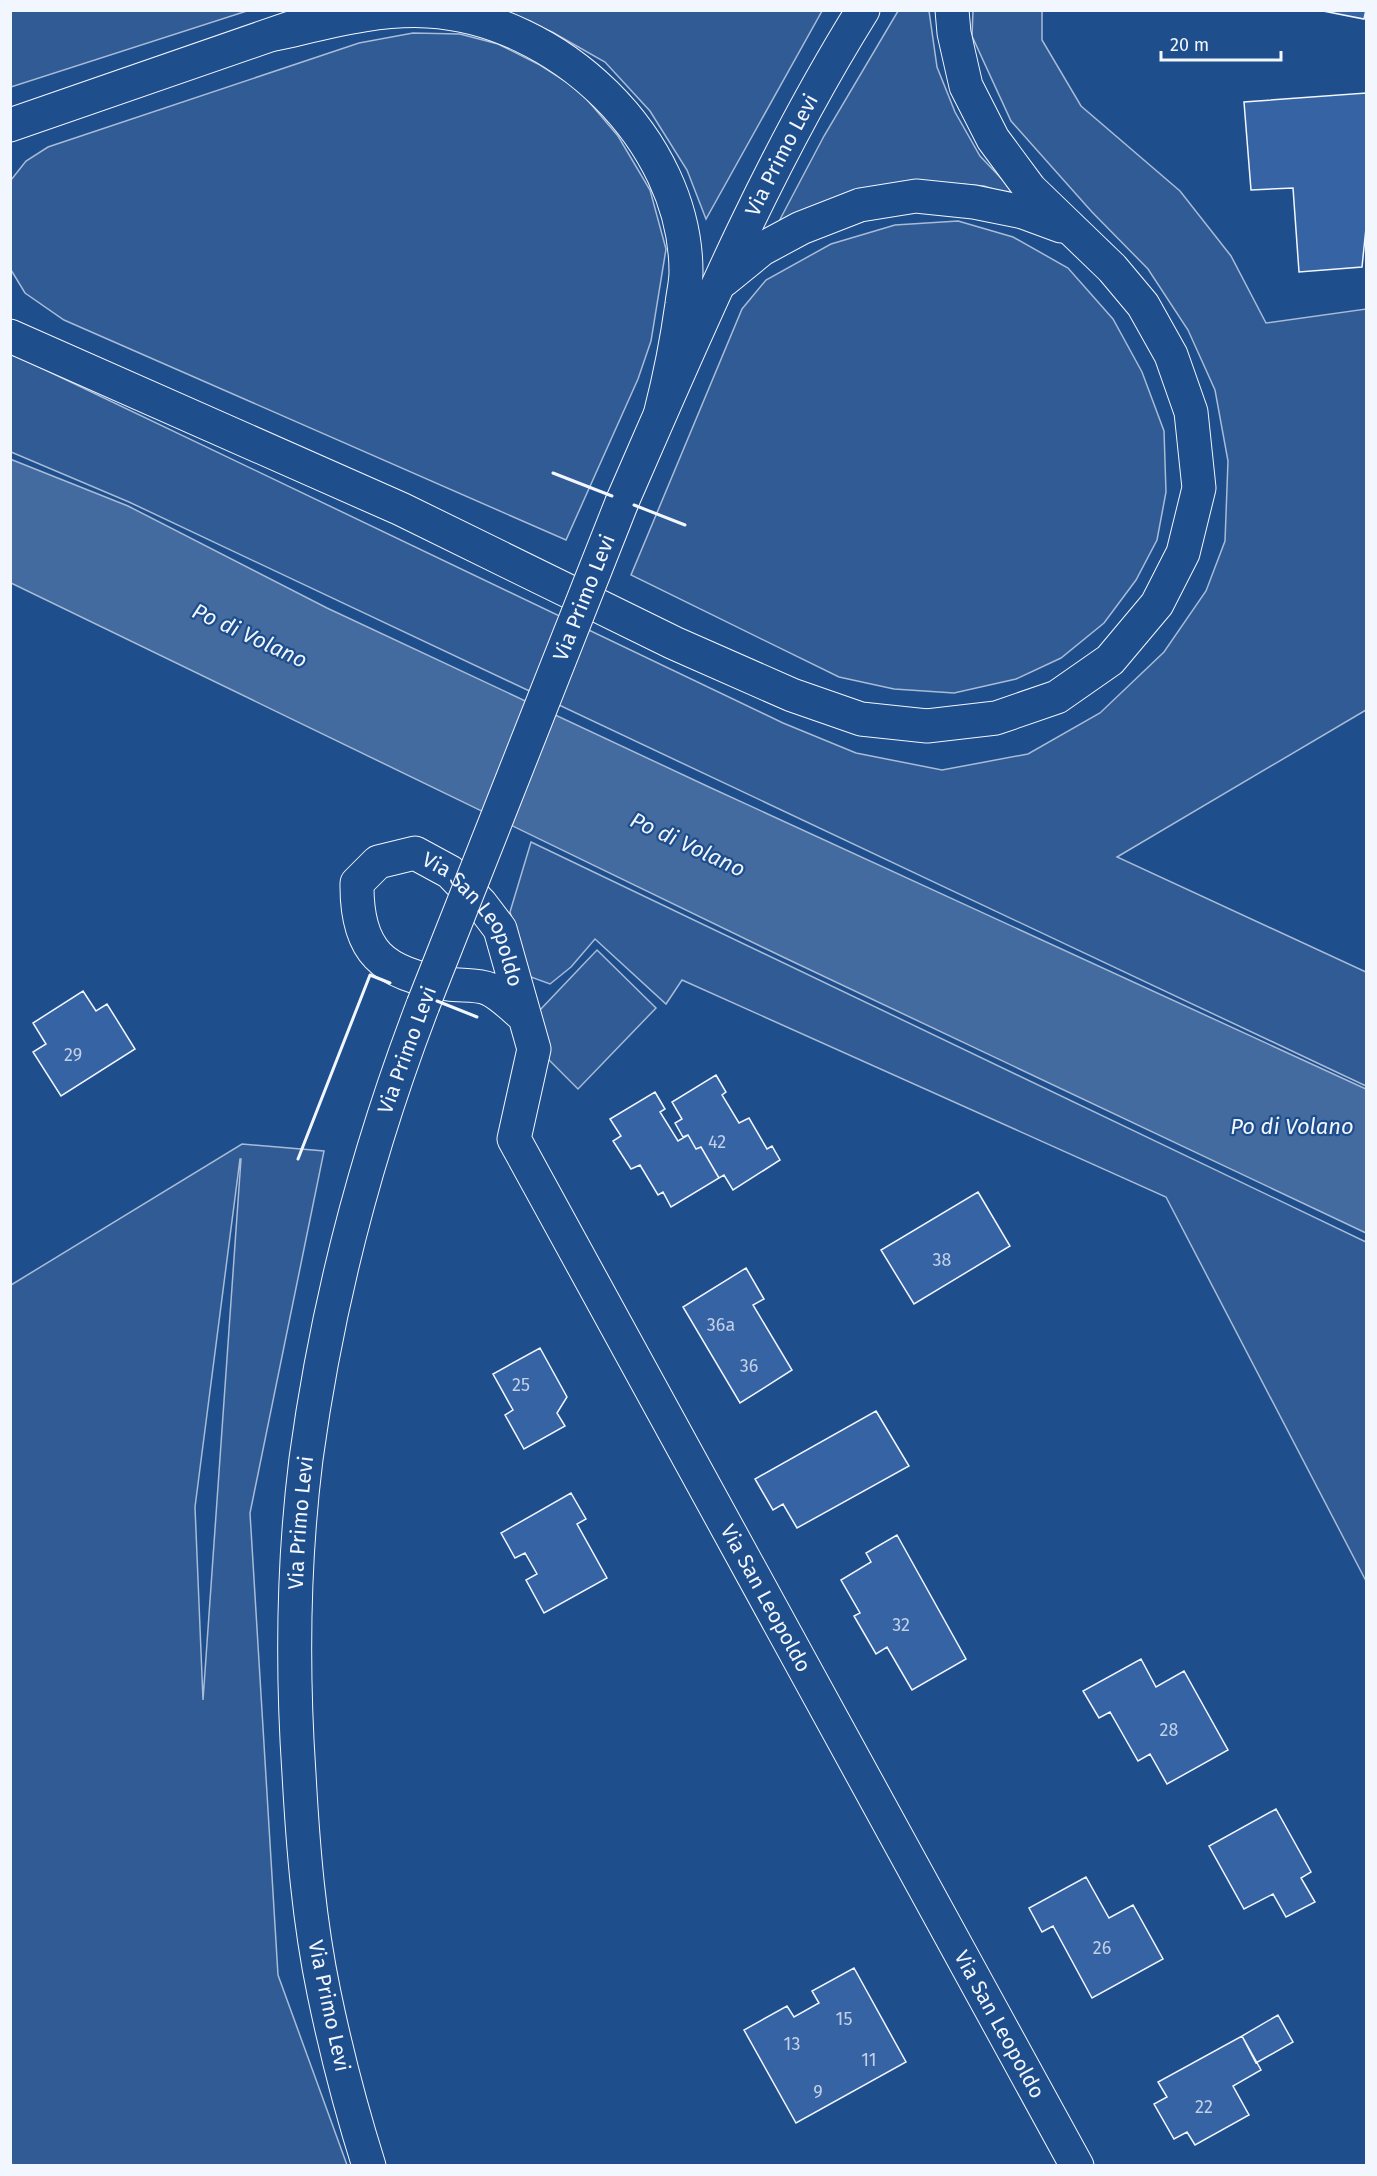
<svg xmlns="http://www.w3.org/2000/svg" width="1377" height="2176" viewBox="0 0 1377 2176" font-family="'Fira Sans',sans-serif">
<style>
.built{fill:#305b95;stroke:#a8bbd7;stroke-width:1.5;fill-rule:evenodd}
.water{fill:#446ba0;stroke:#a8bbd7;stroke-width:1.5}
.building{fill:#3563a3;stroke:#f2f6ff;stroke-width:1.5}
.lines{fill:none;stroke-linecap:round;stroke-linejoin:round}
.street-casing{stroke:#f2f6ff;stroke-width:35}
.primary-casing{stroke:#f2f6ff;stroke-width:35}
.street{stroke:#1f4e8c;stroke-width:33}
.primary{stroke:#1f4e8c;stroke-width:33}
.primary-bridge-casing{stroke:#f2f6ff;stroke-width:35;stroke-linecap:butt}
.primary-bridge{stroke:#1f4e8c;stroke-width:33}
.wall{stroke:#f2f6ff;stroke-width:3}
.power{stroke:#ffb74d;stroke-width:1.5;stroke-dasharray:21 4.5 3 4.5;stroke-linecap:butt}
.labels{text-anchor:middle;stroke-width:4.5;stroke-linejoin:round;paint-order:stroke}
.number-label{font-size:18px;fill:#c3d1e8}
.street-label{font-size:21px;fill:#f2f6ff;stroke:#1f4e8c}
.water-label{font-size:22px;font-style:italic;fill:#f2f6ff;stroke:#1f4e8c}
</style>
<rect width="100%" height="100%" fill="#1f4e8c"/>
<path class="built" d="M11 10H247V11L11 87Z
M503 11H822L706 219 687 170 650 111 605 62 552 32Z
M898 11H929L937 67 955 112 980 156 1020 198 984 186 947 183 776 227 824 136Z
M973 11H1042V40L1081 106 1180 191 1231 256 1266 323 1366 309V710L1117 857 1366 972V1086L129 502 11 452 10 353 783 723 856 753 942 770 1028 754 1100 713 1164 652 1206 591 1225 541 1228 461 1215 390 1188 330 1148 269 1092 212 1011 121 972 36Z
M413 33 460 34 498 44 540 65 579 90 618 136 650 190 666 249 651 341 638 379 566 540 64 320 25 293 11 270V180L26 161 48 147 359 43Z
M958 221 1013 237 1068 268 1113 319 1142 372 1164 431 1166 492 1157 540 1136 580 1104 623 1061 658 1016 679 954 693 894 689 839 677 631 575 742 309 766 280 831 244 895 225Z
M531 842 1366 1242V1581L1166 1197 682 980 666 1004 595 939 571 967 550 984 528 976 510 912Z
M597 950 656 1008 578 1089 549 1060 539 1011Z
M242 1144 324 1151 250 1513 278 1975 347 2165H11V1285ZM240 1159H241L203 1700 195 1507Z"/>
<path class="water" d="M10 459 128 506 327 608 709 787 1366 1089V1233L783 957 11 583Z"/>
<path class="building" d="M1318 10H1366L1364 19Z
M1366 93V228L1362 267 1299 272 1293 188 1251 190 1244 102Z
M83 991 96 1011 107 1004 135 1049 61 1096 33 1052 46 1044 33 1023Z
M716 1075 726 1092 722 1095 739 1123 749 1118 767 1149 772 1146 780 1160 733 1190 724 1175 719 1178 701 1147 696 1149 688 1135 683 1137 675 1123 682 1119 672 1102Z
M655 1092 665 1109 660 1112 678 1141 688 1135 696 1149 701 1147 719 1178 671 1207 663 1192 658 1195 640 1165 631 1169 613 1141 621 1136 610 1119Z
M978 1192 1010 1246 914 1304 881 1250Z
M746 1268 764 1299 753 1305 792 1370 740 1403 683 1307Z
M540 1348 567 1397 557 1413 565 1426 524 1449 505 1415 513 1410 493 1374Z
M876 1411 909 1466 797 1528 783 1504 773 1510 755 1479Z
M571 1493 586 1519 577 1524 607 1578 544 1613 526 1580 537 1574 525 1553 515 1558 501 1533Z
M897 1535 966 1659 912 1690 887 1647 876 1654 854 1616 860 1613 841 1580 871 1562 866 1553Z
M1141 1659 1156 1687 1184 1671 1228 1750 1167 1784 1150 1754 1138 1761 1110 1712 1099 1718 1083 1691Z
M1276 1809 1311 1872 1301 1878 1315 1902 1286 1917 1273 1894 1244 1909 1209 1846Z
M1086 1877 1109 1918 1133 1905 1163 1959 1092 1998 1053 1926 1042 1932 1029 1908Z
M854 1968 906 2062 796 2123 744 2030 787 2006 794 2017 819 2003 812 1991Z
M1278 2015 1293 2042 1256 2063 1242 2036Z
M1242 2036 1261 2070 1233 2086 1249 2115 1195 2145 1187 2132 1174 2139 1154 2104 1167 2097 1158 2082Z"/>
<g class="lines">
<defs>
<g id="street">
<path id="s1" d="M525 1017C514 1008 502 995 489 989 478 984 461 986 448 984 383 974 356 952 357 883L378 862 415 853 450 872 481 904 500 929 534 1049 514 1139 1077 2166"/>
</g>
<g id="primary">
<path d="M275 34C325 23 376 8 428 11 557 18 686 139 686 272 686 283 683 294 682 304 677 340 670 376 661 411"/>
<path d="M10 125 296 26"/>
<path d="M724 280 762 249 801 228 860 205 916 196 974 202 1023 212 1061 226"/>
<path d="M10 336 401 509 674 643 792 695 861 719 927 726 996 718 1057 697 1110 660 1157 604 1183 553 1199 488 1191 412 1171 355 1143 305 1112 268 1030 189 993 139 966 86 954 33 952 10"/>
<path id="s2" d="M622 502C695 335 766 165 863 10"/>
<path id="s3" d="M369 2166C351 2109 336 2051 324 1993 309 1921 303 1847 299 1774 292 1670 293 1563 306 1459 327 1304 367 1151 423 1005"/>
</g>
</defs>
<use href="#street" class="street-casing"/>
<use href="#primary" class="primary-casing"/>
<use href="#street" class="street"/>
<use href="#primary" class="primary"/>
<defs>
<g id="primary-bridge">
<path id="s4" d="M423 1005 622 502"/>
</g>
</defs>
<use href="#primary-bridge" class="primary-bridge-casing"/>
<use href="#primary-bridge" class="primary-bridge"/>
<path class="wall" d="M553 473 612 496
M634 505 685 525
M437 1001 477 1017
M298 1159 370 975 390 983"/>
<path class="power" d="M10 2158 12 2166"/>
</g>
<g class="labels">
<g class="number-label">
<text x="73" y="1061">29</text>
<text x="717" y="1148">42</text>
<text x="942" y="1266">38</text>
<text x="721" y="1331">36a</text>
<text x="749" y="1372">36</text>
<text x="521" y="1391">25</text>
<text x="901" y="1631">32</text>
<text x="1169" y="1736">28</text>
<text x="1102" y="1954">26</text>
<text x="844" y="2025">15</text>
<text x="792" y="2050">13</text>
<text x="869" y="2066">11</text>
<text x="818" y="2098">9</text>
<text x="1204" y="2113">22</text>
</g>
<g class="street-label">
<text dy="7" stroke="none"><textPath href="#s2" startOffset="382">Via Primo Levi</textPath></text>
<text dy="7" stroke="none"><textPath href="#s4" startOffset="438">Via Primo Levi</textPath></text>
<text dy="7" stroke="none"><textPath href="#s1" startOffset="402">Via San Leopoldo</textPath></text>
<text transform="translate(407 1050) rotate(-70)" y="7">Via Primo Levi</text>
<text dy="7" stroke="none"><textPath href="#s3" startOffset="651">Via Primo Levi</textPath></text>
<text dy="7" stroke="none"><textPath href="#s1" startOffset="1166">Via San Leopoldo</textPath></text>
<text transform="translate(329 2006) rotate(78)" y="7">Via Primo Levi</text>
<text dy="7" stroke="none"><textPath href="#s1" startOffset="1652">Via San Leopoldo</textPath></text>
</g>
<g class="water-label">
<text transform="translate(250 635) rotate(25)" y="8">Po di Volano</text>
<text transform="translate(688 844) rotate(25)" y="8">Po di Volano</text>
<text x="1292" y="1134">Po di Volano</text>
</g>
</g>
<rect width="1377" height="2176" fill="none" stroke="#f2f6ff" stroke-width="24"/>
<path d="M1161 51v9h120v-9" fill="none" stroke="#f2f6ff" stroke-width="3"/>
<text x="1170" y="51" font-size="18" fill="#f2f6ff" stroke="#1f4e8c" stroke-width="4.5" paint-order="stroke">20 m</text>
</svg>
